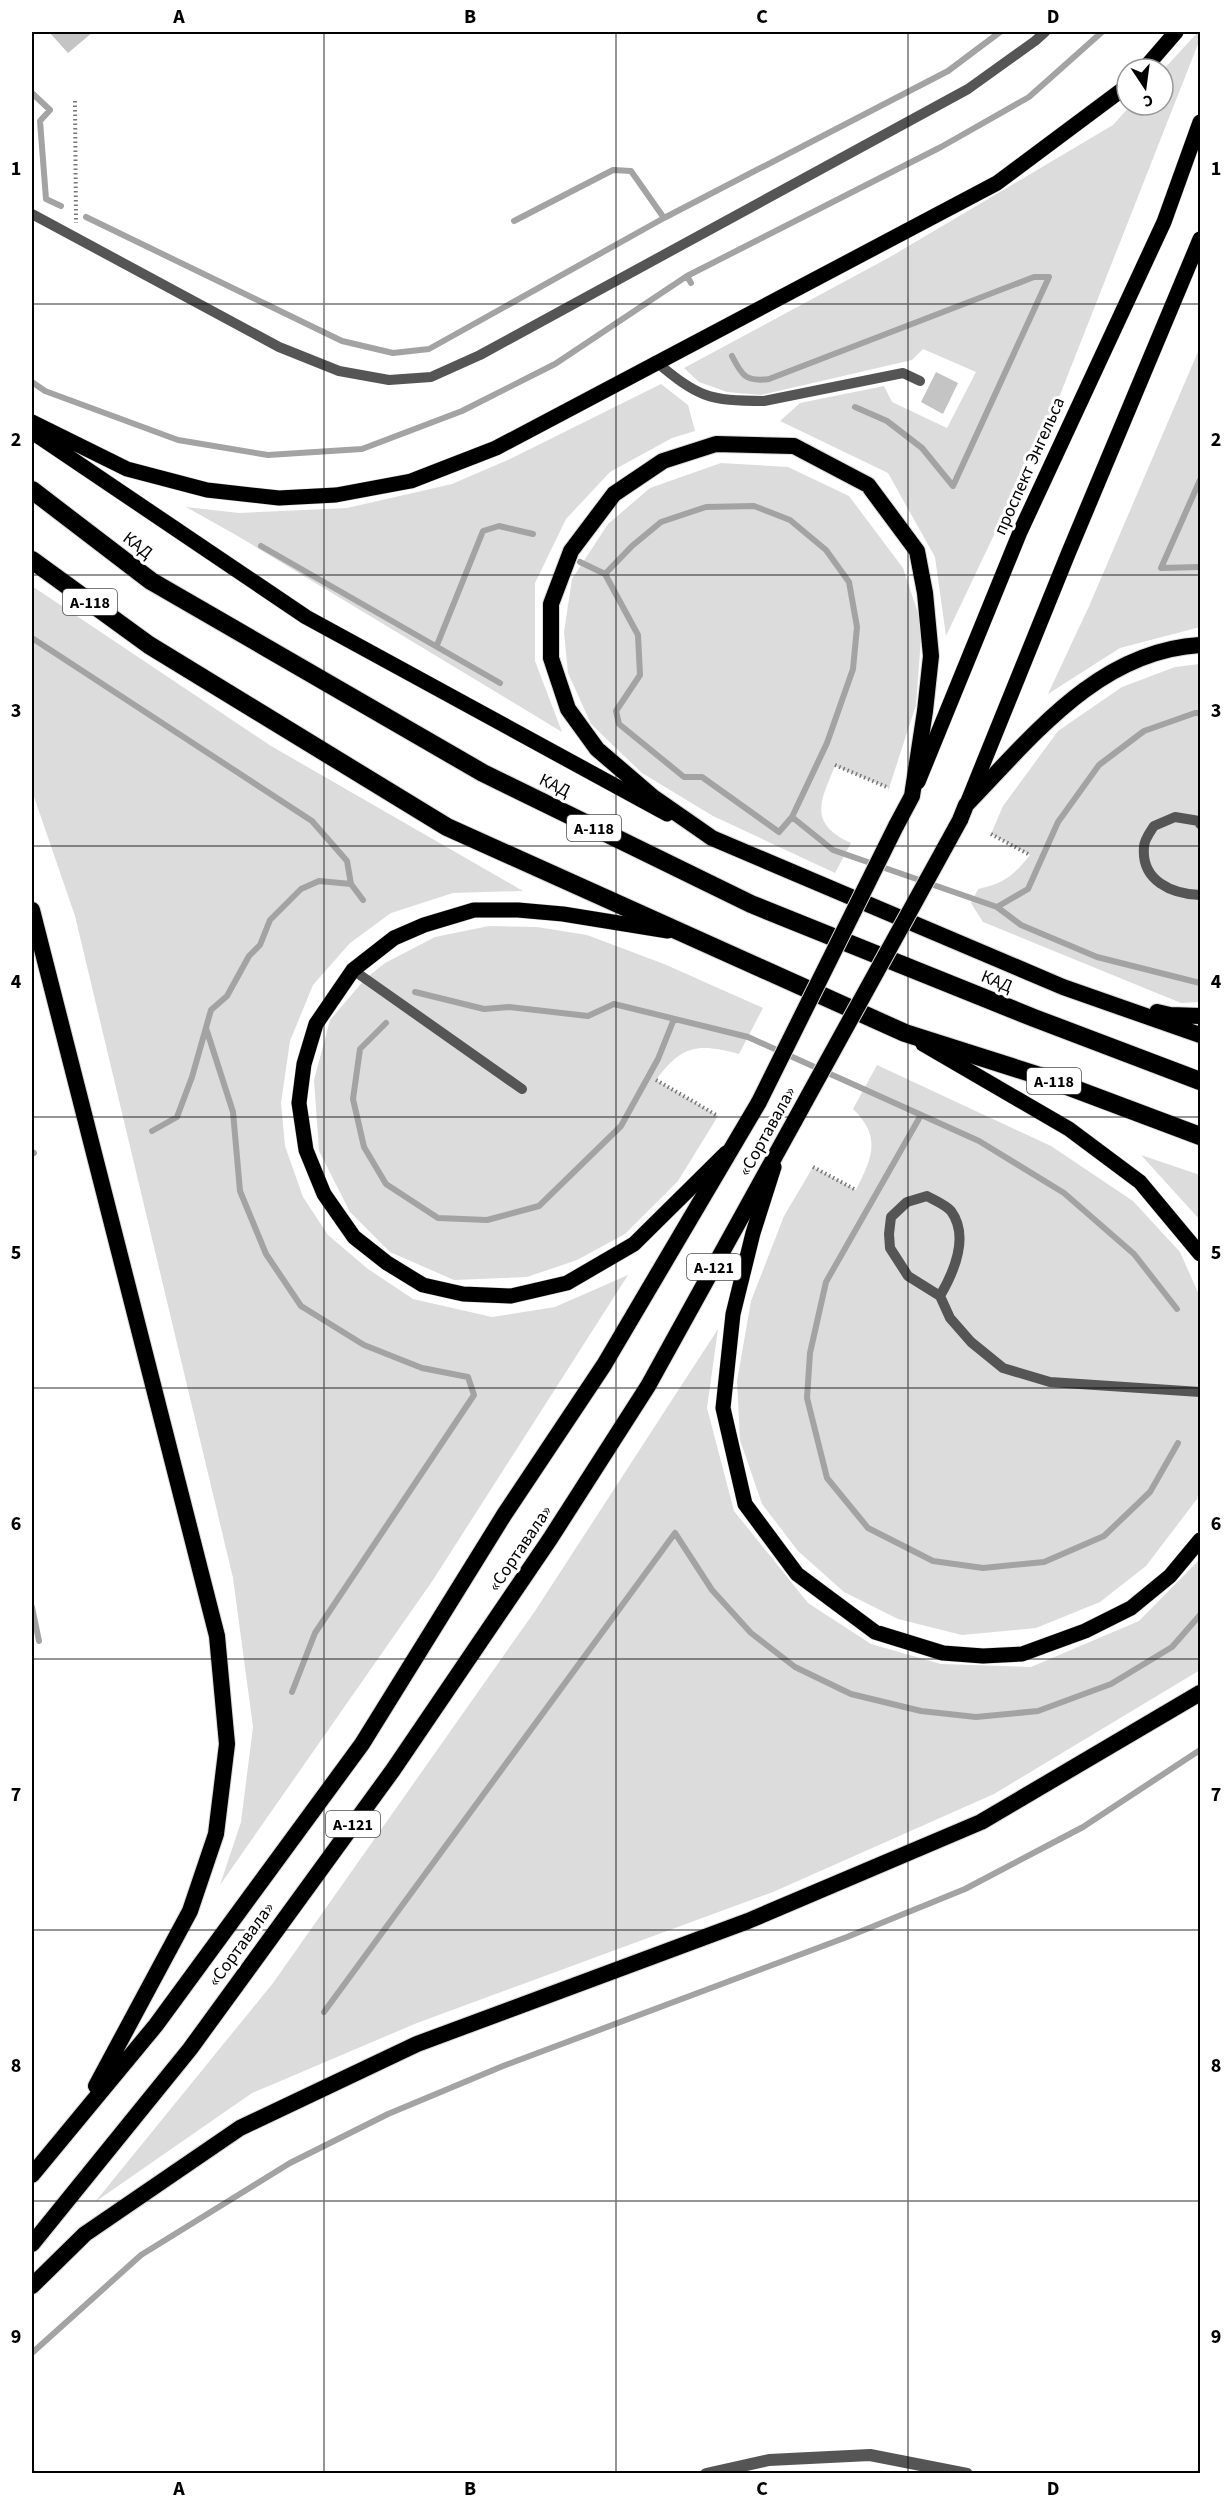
<svg xmlns="http://www.w3.org/2000/svg" width="1232" height="2505" viewBox="0 0 1232 2505" font-family="'Source Sans 3',sans-serif">
<style>
.green{fill:#dcdcdc}
.lines{fill:none;stroke-linecap:round;stroke-linejoin:round}
.stream{stroke:#a3a3a3;stroke-width:6}
.building{fill:#c4c4c4}
.primary-casing{stroke:#dbdbdb;stroke-width:16}
.trunk-casing{stroke:#dbdbdb;stroke-width:18}
.motorway-casing{stroke:#dbdbdb;stroke-width:20}
.path{stroke:#777;stroke-width:4;stroke-dasharray:1.5 3;stroke-linecap:butt}
.service{stroke:#555;stroke-width:10}
.minor{stroke:#555;stroke-width:12}
.primary{stroke:#000;stroke-width:15}
.trunk{stroke:#000;stroke-width:16}
.motorway{stroke:#000;stroke-width:18}
.trunk-bridge-casing{stroke:#dbdbdb;stroke-width:18;stroke-linecap:butt}
.trunk-bridge{stroke:#000;stroke-width:16}
.grid{fill:none;stroke:#000;stroke-width:1.5;stroke-opacity:0.55}
.labels{text-anchor:middle;stroke-width:6;stroke-linejoin:round;paint-order:stroke}
.shield{fill:#fff;stroke:#4c4c4c;stroke-width:1.5}
.shield-label{font-size:16px;font-weight:bold;fill:#000}
.street-label{font-size:18px;fill:#000;stroke:#fff}
.neatline{fill:none;stroke:#000;stroke-width:2}
.grid-label{font-size:20px;text-anchor:middle;font-weight:bold;fill:#000}
</style>
<rect width="100%" height="100%" fill="#fff"/>
<path class="green" d="M1198 32H1200V39L1058 400 946 636 935 557 888 473 780 421 800 403 884 386 892 402 947 428 976 372 923 349 912 360 761 395 727 392 699 382 684 368 890 257 1113 125 1131 105H1163V70Z
M1200 347V627L1120 648 1048 694 1090 604Z
M661 384 688 405 695 431 672 438 610 472 566 519 535 583V661L562 732 236 535 186 507 239 513 347 508 452 484 510 459Z
M721 463 788 467 849 496 903 568 922 625 916 705 889 788 835 766C820 802 808 823 851 843L835 873 713 816 642 773 591 724 568 673 564 632 572 579 608 524 650 488Z
M32 586 271 746 523 891 453 893 391 913 350 943 313 985 290 1041 281 1103 285 1146 303 1197 328 1235 368 1269 413 1299 492 1317 555 1307 628 1275 433 1580 220 1885 241 1822 253 1727 233 1578 75 916 32 791Z
M1200 664V1002L1181 1003 983 922 971 903 978 889C1005 883 1013 876 1030 855L991 834 1003 806 1058 731 1122 687 1175 667Z
M489 926 537 927 587 935 664 964 763 1008 739 1054C697 1043 682 1045 656 1080L718 1116 678 1181 625 1234 577 1260 527 1277 454 1280 390 1252 350 1212 319 1151 314 1080 330 1020 365 979 385 963 435 937Z
M877 1065 1051 1146 1133 1201 1180 1252 1200 1297V1486L1197 1499 1146 1566 1100 1602 1036 1628 962 1635 898 1619 844 1592 798 1551 762 1504 740 1440 737 1381 751 1301 784 1216 813 1167 856 1190C872 1158 882 1137 853 1109Z
M1141 1155 1200 1175V1220Z
M718 1329 707 1408 734 1511 808 1603 871 1644 941 1664 1031 1667 1139 1621 1200 1559V1670L994 1794 773 1892 417 2023 252 2093 95 2202 273 1983 535 1611Z"/>
<g class="lines">
<path class="stream" d="M32 93 50 110 40 121 46 199 61 206
M86 217 342 341 393 353 429 349 664 218 948 71 1000 32
M514 221 613 170 631 171 664 218
M687 276 941 147 1029 97 1102 32
M732 356C742 376 746 382 769 379L1034 277H1049L953 486 922 448 887 421 855 407
M32 382 45 391 178 440 268 455 362 449 462 411 555 364 687 276 691 283
M1200 480 1161 568 1200 567
M261 546 500 683
M580 562 605 574 632 546 661 522 706 507 754 506 790 520 826 550 849 582 857 627 853 669 827 743 792 817 779 832 702 777H684L619 724 616 711 640 675 638 635 605 574
M32 638 312 821 347 861 351 884
M437 645 483 531 499 526 533 534
M792 817 833 850 997 907 1021 925 1097 957 1200 983
M997 907 1028 889 1058 822 1099 765 1144 731 1195 713H1200
M415 992 484 1009 509 1007 588 1016 614 1004 748 1037 979 1141 1064 1193 1134 1254 1177 1309
M386 1023 360 1049 353 1099 364 1147 386 1184 438 1218 487 1220 539 1206 621 1126 658 1059 674 1019
M206 1028 233 1112 240 1191 266 1254 301 1306 364 1345 422 1368 468 1377 474 1395 315 1633 292 1692
M921 1115 826 1282 810 1353 807 1398 827 1478 868 1528 933 1561 983 1568 1044 1562 1104 1536 1150 1492 1178 1443
M152 1131 177 1117 192 1077 211 1010 227 996 249 956 260 945 270 920 301 889 319 881 351 884 363 900
M32 1154 34 1153
M32 1607 39 1641
M324 2012 675 1533 712 1590 751 1633 795 1667 851 1694 921 1711 976 1717 1038 1711 1111 1684 1172 1647 1200 1615
M32 2353 141 2255 290 2163 388 2114 503 2066 847 1937 965 1889 1083 1827 1200 1750"/>
</g>
<path class="building" d="M49 32H93L68 53Z
M936 372 958 383 943 414 921 402Z"/>
<g class="lines">
<defs>
<path id="primary" d="M1144 69 1176 32
M32 422 127 469 207 490 279 498 336 495 411 481 496 448 997 183 1127 86
M32 432 306 617 667 814
M918 782 1020 532 1164 222 1200 122
M968 801 1068 554 1200 239
M668 931 563 914 518 910H474L424 925 394 938 353 970 316 1024 304 1064 299 1103 306 1150 324 1194 354 1237 387 1263 423 1285 463 1294 511 1296 567 1283 634 1244 726 1153
M923 1044 1069 1129 1140 1182 1200 1254
M774 1167 753 1233 733 1314 723 1408 745 1504 797 1574 875 1632 943 1653 983 1656 1022 1654 1085 1631 1131 1608 1170 1576 1200 1540"/>
<path id="trunk" d="M960 820 966 805C1032 737 1098 651 1200 645
M896 826 912 796 925 711 931 656 925 593 917 551 868 485 794 446 716 444 663 461 614 494 571 551 551 604V658L568 709 597 749 653 797 712 838 1063 987 1200 1035
M32 910 217 1636 227 1744 216 1834 190 1911 96 2086
M1157 1012 1170 1015 1200 1016
M32 2175 156 2025 362 1744 504 1515 604 1365 759 1102
M32 2244 190 2049 393 1770 550 1539 648 1386 795 1120
M32 2286 85 2234 240 2128 417 2044 748 1921 981 1822 1200 1693"/>
<path id="motorway" d="M32 490 151 581 483 773 751 904 1034 1018 1200 1081
M32 560 149 645 447 827 905 1033 1043 1077 1200 1136"/>
</defs>
<use href="#primary" class="primary-casing"/>
<use href="#trunk" class="trunk-casing"/>
<use href="#motorway" class="motorway-casing"/>
<path class="path" d="M75 101 76 223
M835 765 889 788
M991 834 1030 855
M656 1080 718 1116
M813 1167 856 1190"/>
<path class="service" d="M32 214 279 347 339 371 389 380 431 377 480 355 968 89 1035 41 1045 32
M655 361C698 397 708 401 764 401L903 373 920 381
M1200 824 1199 821 1175 817 1154 826C1150 832 1144 840 1144 847 1141 881 1172 894 1200 895
M353 970 522 1089
M940 1296C954 1272 970 1237 951 1211 946 1205 934 1200 927 1196L907 1202 891 1217 889 1234 890 1248 908 1276 940 1296 950 1318 971 1342 1003 1368 1050 1382 1200 1392"/>
<path class="minor" d="M706 2474 769 2460 870 2455 967 2474"/>
<use href="#primary" class="primary"/>
<use href="#trunk" class="trunk"/>
<use href="#motorway" class="motorway"/>
<defs>
<path id="trunk-bridge" d="M759 1102 896 826
M795 1120 960 820"/>
</defs>
<use href="#trunk-bridge" class="trunk-bridge-casing"/>
<use href="#trunk-bridge" class="trunk-bridge"/>
</g>
<path class="grid" d="M324 32V2474M616 32V2474M908 32V2474M32 304H1200M32 575H1200M32 846H1200M32 1117H1200M32 1388H1200M32 1659H1200M32 1930H1200M32 2201H1200"/>
<g class="labels">
<g class="shield">
<rect x="63" y="589" width="54" height="26" rx="4.5"/>
<rect x="567" y="815" width="54" height="26" rx="4.5"/>
<rect x="1027" y="1068" width="54" height="26" rx="4.5"/>
<rect x="687" y="1254" width="54" height="26" rx="4.5"/>
<rect x="326" y="1811" width="54" height="26" rx="4.5"/>
</g>
<g class="shield-label">
<text x="90" y="608">А-118</text>
<text x="594" y="834">А-118</text>
<text x="1054" y="1087">А-118</text>
<text x="714" y="1273">А-121</text>
<text x="353" y="1830">А-121</text>
</g>
<g class="street-label">
<text transform="translate(1029 466) rotate(-66)" y="6">проспект Энгельса</text>
<text transform="translate(138 545) rotate(38)" y="6">КАД</text>
<text transform="translate(555 785) rotate(26)" y="6">КАД</text>
<text transform="translate(997 981) rotate(22)" y="6">КАД</text>
<text transform="translate(767 1131) rotate(-61)" y="6">«Сортавала»</text>
<text transform="translate(520 1548) rotate(-56)" y="6">«Сортавала»</text>
<text transform="translate(241 1944) rotate(-54)" y="6">«Сортавала»</text>
</g>
</g>
<rect width="1232" height="2505" fill="none" stroke="#ffffff" stroke-width="66"/>
<g transform="translate(1145 87) rotate(167)"><circle r="28" fill="#ffffff" stroke="#999999" stroke-width="1.5"/>
<path d="M0-4.5L10 22L0 15L-10 22Z" fill="#000000"/>
<text y="-9" font-size="16" font-weight="bold" text-anchor="middle" fill="#000000">С</text>
</g>
<rect x="33" y="33" width="1166" height="2439" class="neatline"/>
<g class="grid-label">
<text x="179" y="23">A</text>
<text x="470" y="23">B</text>
<text x="762" y="23">C</text>
<text x="1053" y="23">D</text>
<text x="16" y="175">1</text>
<text x="1216" y="175">1</text>
<text x="16" y="446">2</text>
<text x="1216" y="446">2</text>
<text x="16" y="717">3</text>
<text x="1216" y="717">3</text>
<text x="16" y="988">4</text>
<text x="1216" y="988">4</text>
<text x="16" y="1259">5</text>
<text x="1216" y="1259">5</text>
<text x="16" y="1530">6</text>
<text x="1216" y="1530">6</text>
<text x="16" y="1801">7</text>
<text x="1216" y="1801">7</text>
<text x="16" y="2072">8</text>
<text x="1216" y="2072">8</text>
<text x="16" y="2343">9</text>
<text x="1216" y="2343">9</text>
<text x="179" y="2495">A</text>
<text x="470" y="2495">B</text>
<text x="762" y="2495">C</text>
<text x="1053" y="2495">D</text>
</g>
</svg>
